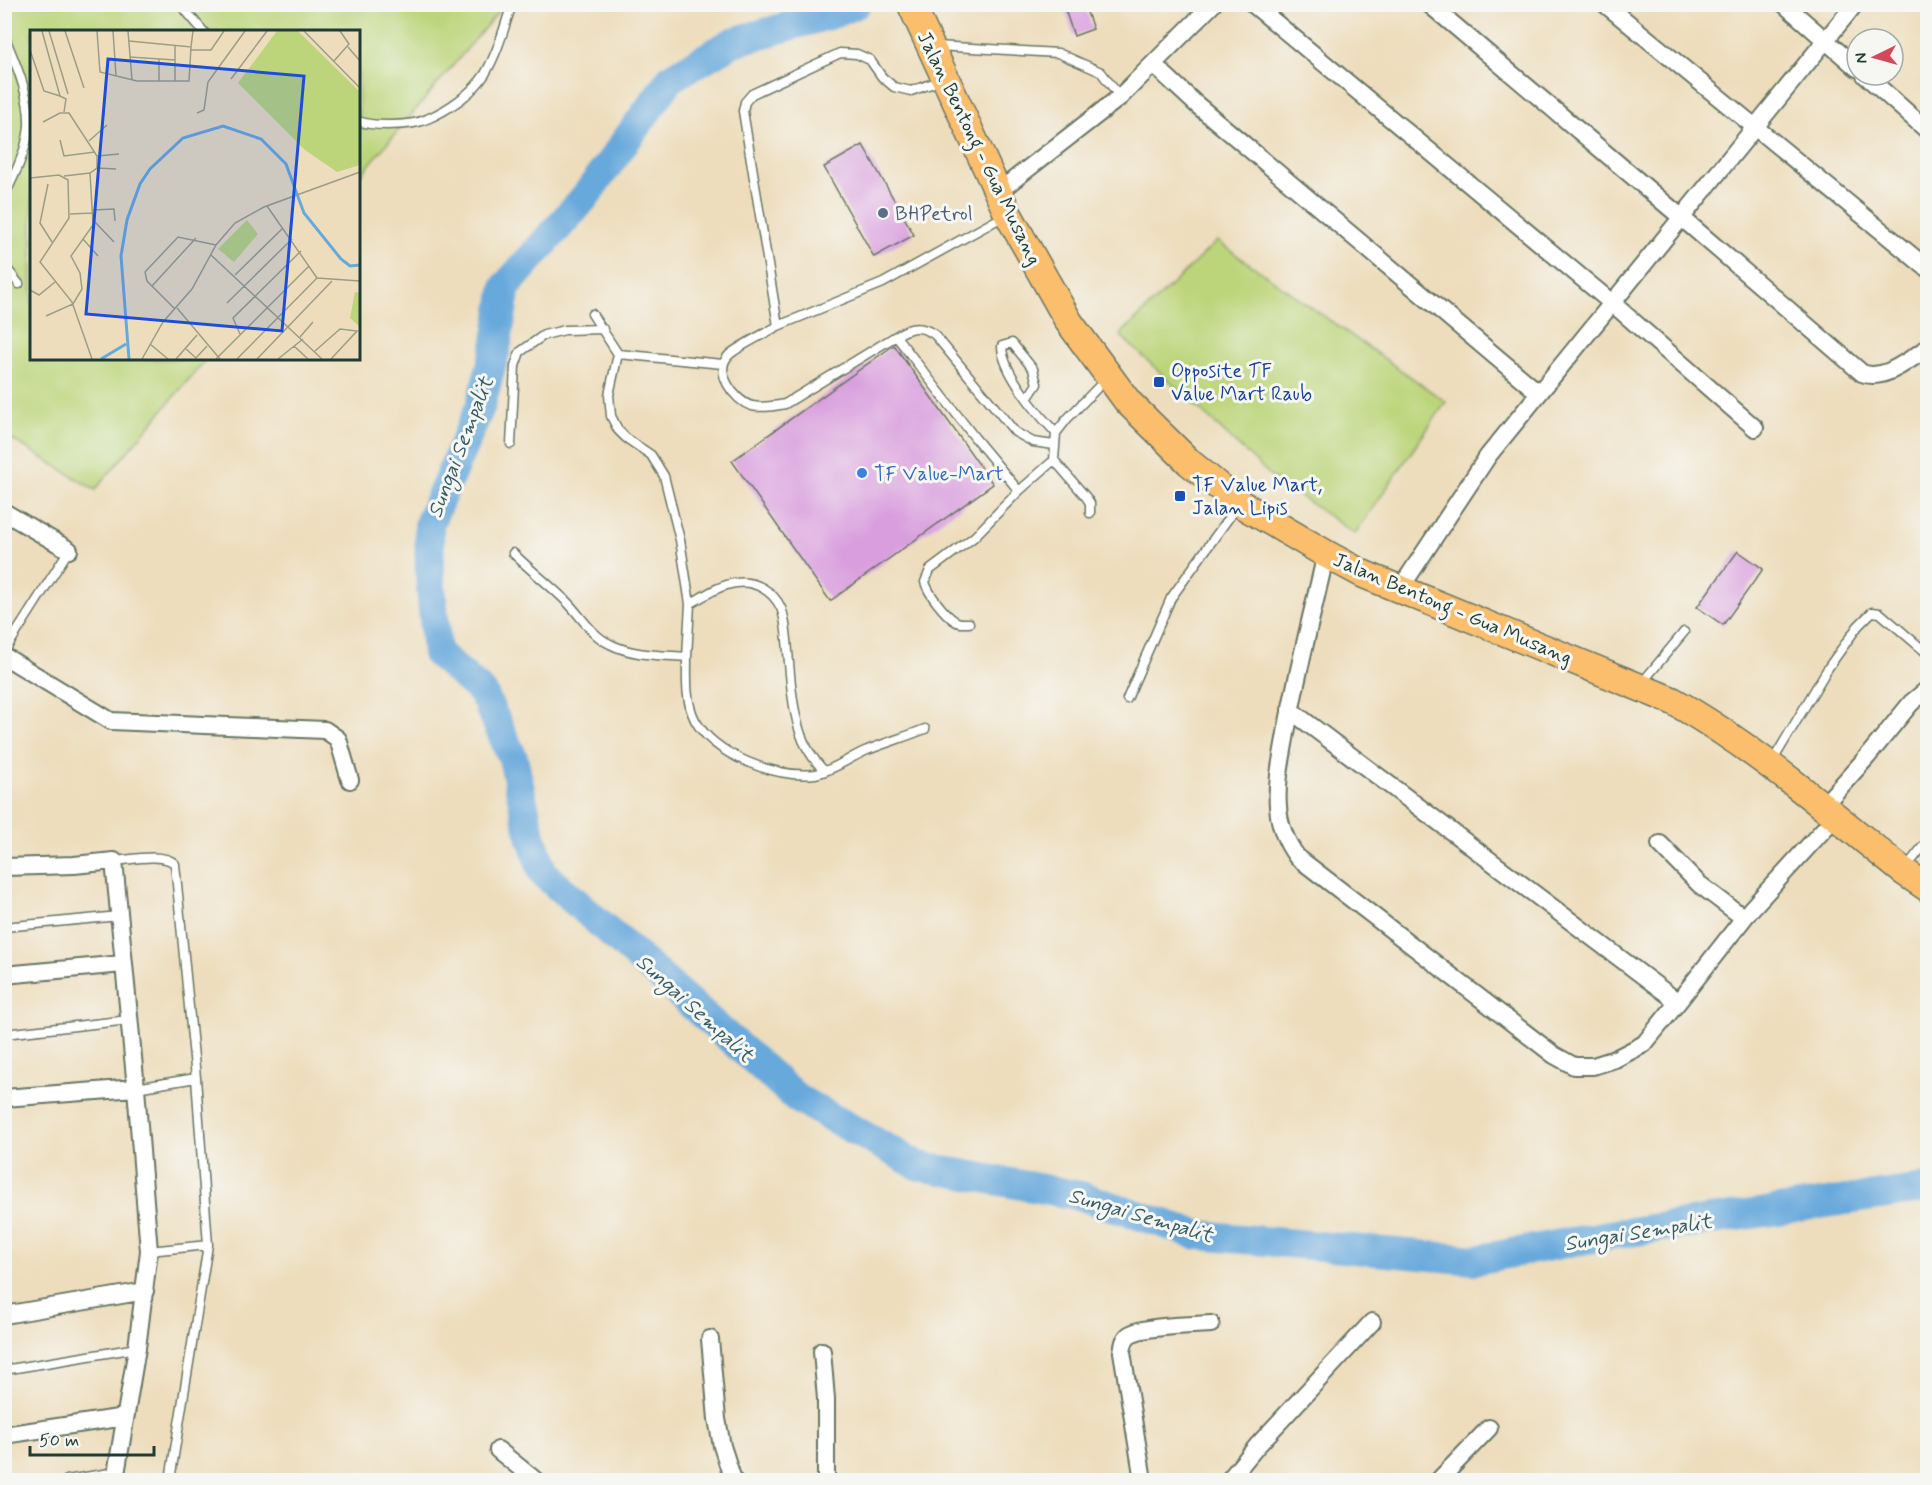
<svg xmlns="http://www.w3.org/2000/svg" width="1932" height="1485" viewBox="0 0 1932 1485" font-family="Mynerve,sans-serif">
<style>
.green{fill:#bcd57a;stroke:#6e8957;stroke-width:1.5}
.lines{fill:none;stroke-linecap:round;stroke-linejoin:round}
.river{stroke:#68a9dc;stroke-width:30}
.building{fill:#d99ede}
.service-casing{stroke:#677564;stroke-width:11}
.minor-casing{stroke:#677564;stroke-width:20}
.primary-casing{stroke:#677564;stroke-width:30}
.service{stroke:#fff;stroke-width:8}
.minor{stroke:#fff;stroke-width:16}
.primary{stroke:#fabe6d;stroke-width:27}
.service-dot{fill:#5c6f8a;stroke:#f6f6f2;stroke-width:2}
.transit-dot{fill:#1a4fb4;stroke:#f6f6f2;stroke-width:2}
.shop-dot{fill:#3f7fe0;stroke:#f6f6f2;stroke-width:2}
.labels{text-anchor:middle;stroke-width:6;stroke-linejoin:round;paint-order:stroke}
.street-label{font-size:20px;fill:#1f3d34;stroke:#f6f6f2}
.service-label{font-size:20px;fill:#4e5e75;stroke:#f6f6f2;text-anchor:start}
.transit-label{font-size:20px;fill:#164399;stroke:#f6f6f2;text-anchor:start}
.shop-label{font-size:20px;fill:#366cbe;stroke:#f6f6f2;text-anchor:start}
.water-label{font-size:21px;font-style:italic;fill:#355d66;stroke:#f6f6f2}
.inset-river{fill:none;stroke:#68a9dc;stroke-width:3}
.inset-road{fill:none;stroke:#9b9d86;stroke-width:1.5}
.view{fill:#1d4ed8;fill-opacity:0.15;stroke:#1d4ed8;stroke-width:3}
.inset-edge{fill:none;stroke:#1f3d34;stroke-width:3}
</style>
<rect width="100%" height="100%" fill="#f6f6f2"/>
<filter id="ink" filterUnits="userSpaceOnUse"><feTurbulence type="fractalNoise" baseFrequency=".0167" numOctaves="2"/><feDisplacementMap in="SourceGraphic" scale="12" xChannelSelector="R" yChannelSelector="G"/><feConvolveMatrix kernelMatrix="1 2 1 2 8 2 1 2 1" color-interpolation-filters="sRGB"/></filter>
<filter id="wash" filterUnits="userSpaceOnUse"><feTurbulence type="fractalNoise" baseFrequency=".008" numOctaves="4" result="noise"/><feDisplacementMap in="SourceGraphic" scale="24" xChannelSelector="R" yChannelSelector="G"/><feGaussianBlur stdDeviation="1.35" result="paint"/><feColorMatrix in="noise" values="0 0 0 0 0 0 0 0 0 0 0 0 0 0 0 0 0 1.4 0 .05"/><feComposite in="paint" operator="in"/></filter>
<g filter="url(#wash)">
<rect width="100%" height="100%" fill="#edddbc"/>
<path class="green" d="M4 5H504L359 177 358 32H32V358L206 359 95 490 5 435Z
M1217 241 1446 402 1355 534 1272 477 1120 335Z"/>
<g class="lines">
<path class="river" d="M856 4 835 13 733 42 671 78 585 197 506 286 496 348 480 407 429 524 430 577 437 653 483 693 513 758 529 829 543 873 798 1099 919 1166 1081 1196 1198 1235 1475 1260 1609 1235 1928 1188"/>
</g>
<g id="blocks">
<path class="building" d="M1063 4H1084L1093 29 1074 36Z
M863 145 914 235 874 257 824 167Z
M894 345 993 484 830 601 732 461Z
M1738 551 1763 569 1723 625 1697 607Z"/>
</g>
</g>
<g filter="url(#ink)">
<use href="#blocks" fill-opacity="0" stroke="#677564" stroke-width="1.5"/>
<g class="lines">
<defs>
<path id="service" d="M180 4 204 32
M4 35C15 63 30 94 29 125 28 147 14 177 4 196
M936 46 1058 53 1101 72 1120 97
M942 80 911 91 894 87 882 77 870 60 857 54 840 53 752 94 745 102 743 111 778 326C766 333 739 346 729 355 713 371 734 401 752 406 762 408 775 406 785 404L896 336 975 438 1019 491
M358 121C373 127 413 126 427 119 448 110 473 93 485 74 498 52 504 28 512 4
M4 265 19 284
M592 314 618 354 609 395 611 416 618 430 626 438 651 455 664 476 680 540 690 604 687 657
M778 326 883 283 1004 216
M896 336C910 326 922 325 935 335L1015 432 1033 442 1054 445
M618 354 723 364
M1027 399 1037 384 1033 369 1012 343 1002 346C1002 372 1038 414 1056 433
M511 444 515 366 520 352 544 335 565 330 603 329
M1054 460 1056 433 1067 419 1105 380
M513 553C530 570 550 585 567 602 581 616 592 636 610 644 633 656 661 655 687 657 687 678 685 700 695 720 715 756 775 778 815 774 832 771 849 758 865 751 885 743 905 737 925 729
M690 604C704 596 719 585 736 583 755 580 773 591 781 608 785 617 786 630 787 640 790 671 791 703 800 732 805 748 813 759 824 771
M969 623C964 623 959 624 955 621 945 615 928 593 925 582L930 570 974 537 1019 491 1054 460 1086 497 1090 503V513
M4 652 69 550
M1641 684 1684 632
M1127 699 1171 598 1238 505
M1772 762 1828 668 1858 626 1872 612 1880 613 1928 654
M114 861C129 860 164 852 175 864L196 1078 208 1245 170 1480
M1905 869 1928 840
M4 927 119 916
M4 1034 129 1020
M136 1088 196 1078
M149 1251 208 1245
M4 1370 137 1348
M67 1480 116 1472"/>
<path id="minor" d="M1253 4 1612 303 1755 428
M1429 4 1682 218 1862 373C1884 382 1909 359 1928 348
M1605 4 1928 269
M1784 4 1857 68
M1153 64 1196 104 1539 393
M1865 75 1928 131
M998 192 1120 97 1213 4
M4 512 69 550
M1326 554C1312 614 1297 673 1286 733 1282 757 1276 782 1278 806 1279 825 1286 842 1297 857L1554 1055 1574 1066H1593L1615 1059 1644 1044 1678 1002 1751 909 1835 817
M1400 589 1488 456 1855 4
M4 656 111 721 325 730 338 739 350 780
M1290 710 1678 1002
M1823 806 1867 757 1911 703 1928 689
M1660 844 1699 884 1744 918
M4 867 74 865 114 861 136 1088 149 1251 137 1348 115 1480
M4 975 123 964
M4 1098 136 1088
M4 1315 145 1291
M710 1339 717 1419 722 1446 733 1480
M822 1351 826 1399V1480
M4 1435 125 1417
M498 1450 535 1480
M1143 1480 1122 1352C1123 1345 1124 1339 1129 1335 1141 1326 1194 1325 1211 1324
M1229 1480 1257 1446 1372 1322
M1439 1480 1489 1428"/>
<path id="primary" d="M911 4 1008 214 1069 322 1128 402 1190 463 1239 503 1326 554 1363 574 1673 701C1756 748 1828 811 1903 871L1928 888"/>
</defs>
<use href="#service" class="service-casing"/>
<use href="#minor" class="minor-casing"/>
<use href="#primary" class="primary-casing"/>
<use href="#service" class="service"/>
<use href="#minor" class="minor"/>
<use href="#primary" class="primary"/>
</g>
</g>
<circle class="service-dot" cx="883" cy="213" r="6"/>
<g class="transit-dot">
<rect x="1153" y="376" width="12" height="12" rx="3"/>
<rect x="1174" y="490" width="12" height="12" rx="3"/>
</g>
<circle class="shop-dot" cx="862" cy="473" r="6"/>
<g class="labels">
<g class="street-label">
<text transform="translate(980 148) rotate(64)" y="7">Jalan Bentong - Gua Musang</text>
<text transform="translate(1453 608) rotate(23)" y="7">Jalan Bentong - Gua Musang</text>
</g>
<g class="service-label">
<text x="895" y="220">BHPetrol</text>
</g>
<g class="transit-label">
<text x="1171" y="377">Opposite TF<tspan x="1171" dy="23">Value Mart Raub</tspan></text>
<text x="1192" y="491">TF Value Mart,<tspan x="1192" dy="23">Jalan Lipis</tspan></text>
</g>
<g class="shop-label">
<text x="874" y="480">TF Value-Mart</text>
</g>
<g class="water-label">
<text transform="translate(460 447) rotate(-69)" y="7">Sungai Sempalit</text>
<text transform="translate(695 1008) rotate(42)" y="7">Sungai Sempalit</text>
<text transform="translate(1141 1215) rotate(16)" y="7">Sungai Sempalit</text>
<text transform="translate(1638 1232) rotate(-9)" y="7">Sungai Sempalit</text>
</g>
</g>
<g transform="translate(30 30)">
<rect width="330" height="330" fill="#edddbc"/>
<path d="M247 1H268L330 62V135L307 142 275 120 208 53ZM217 190 228 204 204 232 188 219ZM325 262 330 263V297L320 288Z" fill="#bcd57a"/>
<path class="inset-river" d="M71 329 96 314M99 329 91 226 97 190 110 154 120 139 153 108 193 96 231 109 256 134 274 183 311 229 320 236 330 235"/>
<path class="inset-road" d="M19 1 38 64M35 1 54 58M67 1 70 42 107 51H159L161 17M83 1 86 46M98 1 102 50M274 1 330 58M99 11 161 17 163 1M145 15V51M318 17 330 31M0 20 14 61 30 66 12 1M160 20H181L194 1M100 27 145 30M304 31 319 14 310 1M201 49 237 1M129 51V29M30 66 36 69 34 82M167 83 174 80 178 52 215 1M13 92 30 83H39L67 126V138L60 143 34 146M30 110 34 126 65 122M59 111 77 95M67 126 89 124M67 138 86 139M0 148 29 145 38 150 39 188 10 232 42 272 62 329M18 154 10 193 22 212M237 176 287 248 330 251M63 180 84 179 85 191M40 184 63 183M64 191 84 212M53 209 68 226M181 225 292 329M205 245 253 198M122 256 166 208M0 260 9 265 25 252M197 273 262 209M147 278 190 329M145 279 117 251 115 242 148 207 186 215M16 286 43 274 52 259 50 243 41 226 63 195 60 143M210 304 203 288 271 221M270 307 283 292M120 314 138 329M264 316 278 329M156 319 166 328 177 316M285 321 310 299 327 301 301 329M112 329 133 292 162 259 186 215 205 193 234 177 330 142M146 329 167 305M186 329 279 236M207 329 287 248M227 329 302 251M248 329 273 309"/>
<path class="view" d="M78 29 274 46 252 301 56 284Z"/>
<rect width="330" height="330" class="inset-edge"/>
</g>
<rect width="1932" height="1485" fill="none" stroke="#f6f6f2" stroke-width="24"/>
<g transform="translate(1875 57) rotate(265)"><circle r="28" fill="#f6f6f2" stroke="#a0aca6" stroke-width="1.5"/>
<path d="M0-4.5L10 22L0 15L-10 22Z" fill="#d1495b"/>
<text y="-9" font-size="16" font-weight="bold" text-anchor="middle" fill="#1f3d34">N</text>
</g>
<path d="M30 1446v9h124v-9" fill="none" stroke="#1f3d34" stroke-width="3"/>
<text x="39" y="1446" font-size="18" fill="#1f3d34" stroke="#f6f6f2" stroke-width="4.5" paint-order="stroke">50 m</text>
</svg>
